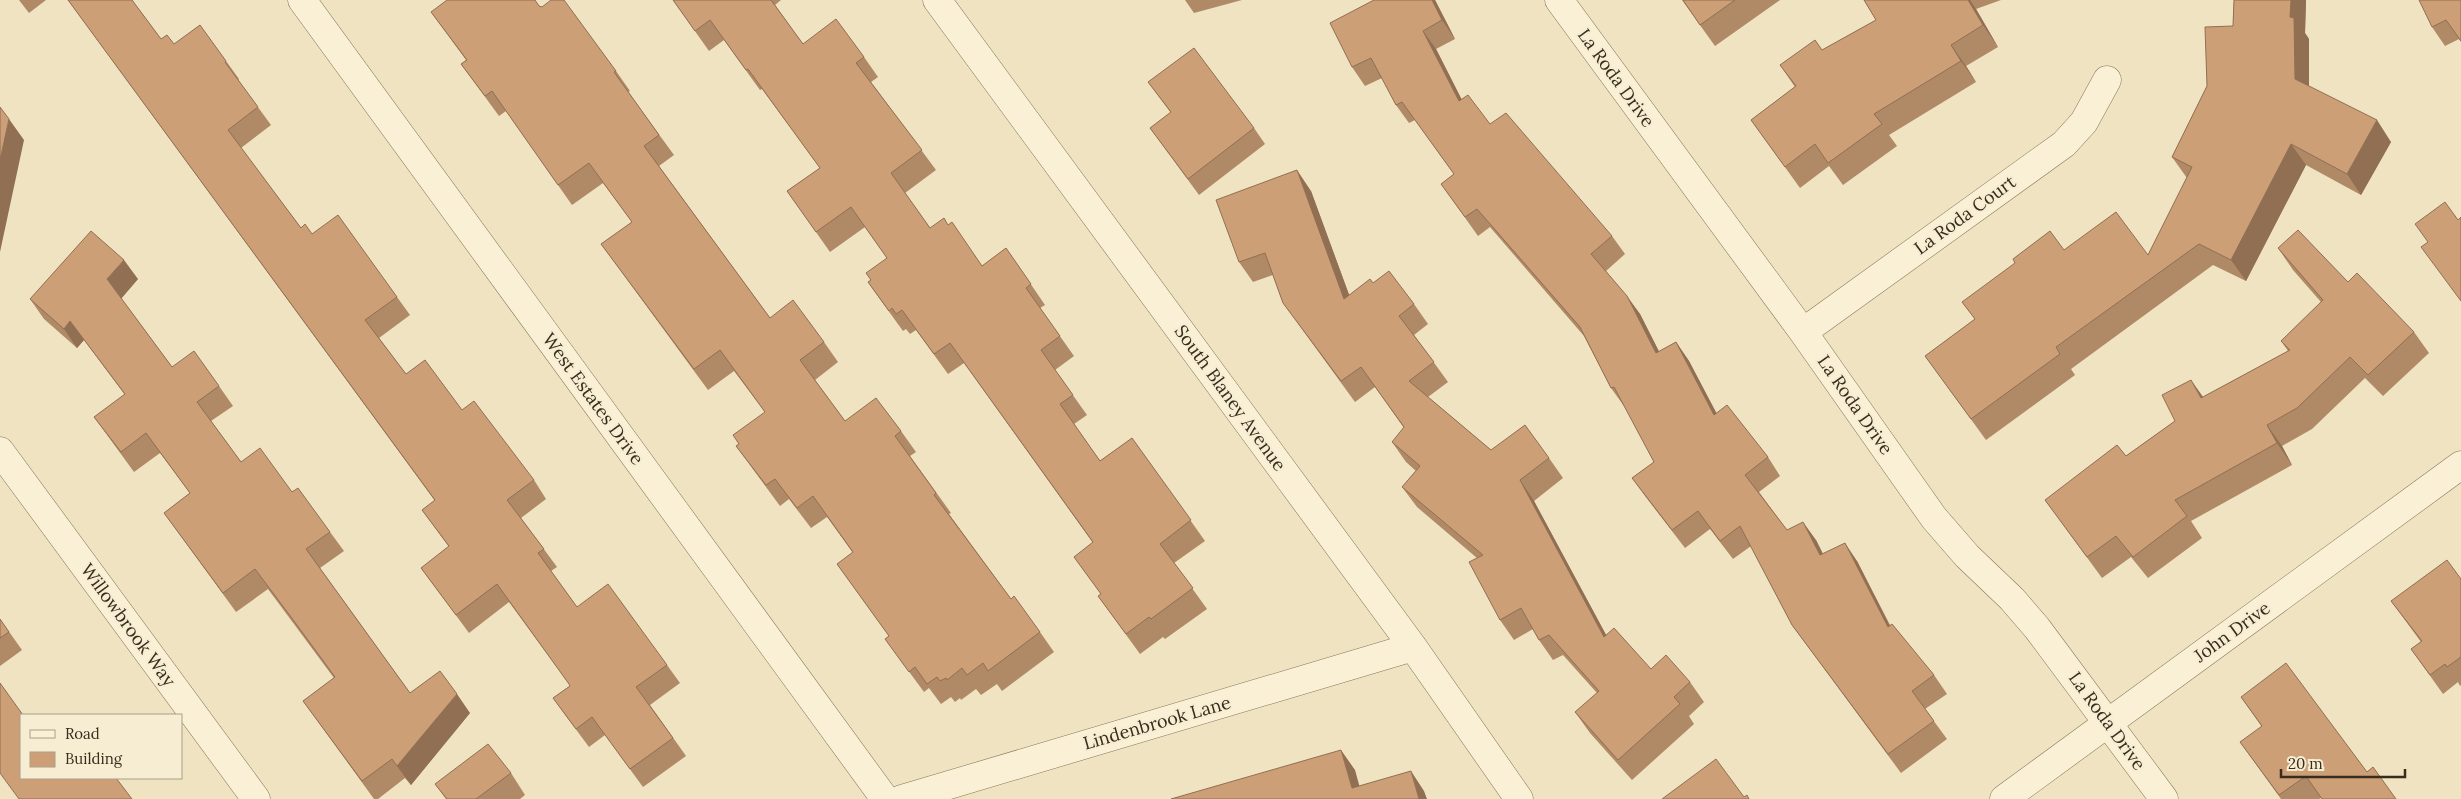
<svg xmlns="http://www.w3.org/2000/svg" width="2461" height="799" viewBox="0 0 2461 799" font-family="Lora,serif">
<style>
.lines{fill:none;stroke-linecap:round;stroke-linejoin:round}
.minor-casing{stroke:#897559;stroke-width:29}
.minor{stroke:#f9f0d5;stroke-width:28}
.wall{fill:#b08966}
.shaded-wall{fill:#906f53}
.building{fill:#cd9f77;stroke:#906f53}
.labels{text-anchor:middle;stroke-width:4;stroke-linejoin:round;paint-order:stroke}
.street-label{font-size:18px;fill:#382c1d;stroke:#f6edd2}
</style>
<rect width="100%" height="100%" fill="#efe3c2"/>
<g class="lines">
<defs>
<path id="minor" d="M302 0 885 799
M937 0 1413 647 1519 799
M1559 0 1803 332 1934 518 1967 556 2012 599 2037 628 2164 799
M1803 332 2064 144 2084 122 2107 80
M0 451 256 799
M902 799 1413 647
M2004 799 2461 465"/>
</defs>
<use href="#minor" class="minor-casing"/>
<use href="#minor" class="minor"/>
</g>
<path class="wall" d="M19 0H46L29 13Z
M68 0H132L161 39 174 44 226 61 239 79 238 80 271 125 241 148 301 228 312 234 397 297 410 315 379 338 406 374 462 410 534 480 546 499 521 518 557 567 551 571 577 607 667 665 680 683 650 705 686 756 643 787 605 735 589 747 566 716 553 698 570 686V685L509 602 469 633 421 568 449 547 422 510 435 501Z
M673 0H781L775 5 803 44 864 57 878 77 871 82 936 170 905 193 930 228 948 225 982 266 1006 248 1045 305 1040 308 1074 356 1055 370 1087 415 1074 424 1100 461 1132 438 1205 541 1174 563 1207 609 1165 639 1163 637 1140 654 1098 596 1101 594 1074 557 1093 543 964 363 948 374 916 330 910 334 906 329 903 331 882 302 868 282 871 280 887 258 865 227 830 252 787 191 820 168 762 89 760 90 724 40 709 51Z
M1185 0H1242L1194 13Z
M1374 0H1435L1455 39 1436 49 1462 100 1612 236 1625 254 1606 271 1640 314 1659 352 1676 342 1689 361 1716 413 1768 457 1780 476 1759 492 1787 530 1816 540 1823 554 1857 561 1890 625 1934 675 1947 694 1925 709 1947 739 1901 773 1792 625 1751 546 1733 559 1710 529 1685 548 1645 496 1632 478 1654 462 1625 406H1624L1611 388 1584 336 1490 227 1478 236 1441 184 1454 174 1415 120 1409 123 1396 105 1382 78 1365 86 1352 67Z
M1682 0H1780L1715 46Z
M1864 0H2001L1976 9 1998 47 1966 66 1976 82 1889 135 1897 146 1843 185 1829 166 1800 188 1751 120 1795 87 1780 65 1822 50 1876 20Z
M2234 0H2306L2305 33 2309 39V87L2391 142 2361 195 2306 165 2246 281 2213 265 2071 369 2075 375 1986 440 1925 356 1975 319 1962 302 2064 250 2148 255 2187 178 2172 157 2207 86 2233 26Z
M2461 0V42L2459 39 2445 46 2432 27Z
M539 6 616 71 630 91 628 92 674 155 659 166 770 318 824 342 838 362 815 380 845 421 901 431 916 452 910 456 951 513 949 514 1011 599 1040 632 1054 652 1002 691 997 684 981 695 976 689 961 700 960 698 955 702 951 697 941 704 929 688 924 692 885 639 889 636 837 564 853 553 827 517 811 528 789 499 780 506 736 446 739 444 765 412 734 371 708 390 601 244 632 222 603 183 572 205 506 111 499 116 461 64 466 60 431 12Z
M1148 82 1254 128 1265 144 1199 195 1150 128 1171 113Z
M1311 191 1349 295 1373 283 1414 304 1428 324 1414 335 1448 382 1428 397 1491 450 1549 458 1563 478 1534 501 1606 635 1651 669 1690 682 1704 702 1689 716 1694 724 1632 780 1590 733 1575 712 1597 693 1563 655 1553 660 1539 640 1533 629 1514 640 1500 620 1477 558 1417 507 1402 487 1416 471 1406 462 1392 442 1404 428 1375 387 1355 402 1283 303 1273 275 1253 282 1239 262Z
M2278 248 2348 282 2414 332 2429 353 2383 396 2365 378 2312 429 2282 446 2292 465 2191 521 2202 538 2148 578 2131 557 2102 578 2045 500 2126 456 2175 421 2203 397 2288 351 2281 341 2321 302 2293 270Z
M138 279 121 298 172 367 219 386 233 406 211 421 241 462 292 492 330 532 344 551 320 568 410 693 470 713 411 785 405 778 378 799H374L303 701 334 678 268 589 236 612 164 513 190 493 160 453 134 472 94 417 125 395 84 340 77 348 44 319 30 299Z
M2461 579V685L2460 686 2458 682 2443 694 2411 649 2421 642 2391 601Z
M0 619 22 650 0 666Z
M2241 697 2367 772 2396 799H2322L2321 798 2319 799H2281L2240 742 2262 727Z
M511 773 525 795 520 799H446L435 784Z"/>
<path class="shaded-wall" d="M1432 0H1435L1455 39 1442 20Z
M1968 0H1970L1976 9 1998 47 1983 25Z
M2291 0H2306L2305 33 2309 39V100L2295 79 2290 17Z
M1423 31 1436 49 1472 120 1459 101Z
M1951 45 1966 66 1976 82 1961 61Z
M9 119 24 140 0 252V160Z
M2377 120 2391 142 2361 195 2347 174Z
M2291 144 2306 165 2246 281 2231 260Z
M1297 170 1311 191 1358 319 1344 299Z
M124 260 138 279 121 299 107 279Z
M1627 296 1640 314 1669 371 1656 353Z
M70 321 84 340 77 348 64 329Z
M1676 342 1689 361 1727 433 1714 415Z
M2191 380 2206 401 2201 398Z
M2267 425 2282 446 2292 465 2277 443Z
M1520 480 1534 501 1618 657 1604 637Z
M1803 522 1816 540 1833 574 1820 555Z
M1845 543 1857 561 1900 646 1888 627Z
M457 694 470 713 411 785 397 766Z
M1341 750 1355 770 1363 799 1352 788Z
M1411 771 1424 791 1427 799H1419Z"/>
<path class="building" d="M68 0H132L161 39 167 35 174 44 200 25 226 61 225 62 258 107 228 130 301 228 305 224 312 234 338 215 397 297 365 320 406 374 425 360 462 410 474 401 534 480 507 500 544 549 538 553 577 607 608 584 667 665 636 687 673 738 630 769 592 717 576 729 553 698 570 686 569 684 497 584 456 615 421 568 449 546 422 510 435 500Z
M447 0H535L539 6 542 7 551 0H564L616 71 614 72 659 135 644 146 770 318 793 300 824 342 800 360 845 421 876 398 901 431 895 436 936 493 934 495 1011 599 1014 596 1040 632 988 671 983 663 967 675 962 668 947 680 946 678 940 681 937 677 927 684 915 667 909 672 885 639 889 636 837 564 853 552 813 496 797 508 775 479 766 485 736 446 739 444 733 435 765 412 720 350 694 369 601 244 632 222 589 163 558 185 492 91 485 96 461 64 467 60 431 12Z
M673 0H771L803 44 836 19 864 57 856 63 922 150 891 173 930 228 944 218 948 225 952 222 982 266 1006 248 1031 284 1026 288 1060 336 1041 350 1073 395 1060 404 1100 461 1132 438 1191 520 1160 544 1193 588 1151 619 1149 617 1126 634 1098 596 1101 594 1074 557 1093 542 950 343 934 354 902 310 896 314 892 308 889 311 868 282 871 280 866 273 887 258 851 207 816 232 787 191 820 168 748 69 746 70 710 20 695 31Z
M1374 0H1432L1442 20 1423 31 1459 101 1468 95 1490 124 1506 113 1612 236 1591 254 1627 296 1656 353 1676 342 1714 415 1727 405 1768 457 1745 475 1787 530 1803 522 1820 555 1845 543 1888 627 1892 624 1934 675 1912 691 1934 721 1888 754 1792 625 1740 526 1720 541 1698 511 1672 530 1632 478 1654 462 1614 387 1611 388 1580 327 1477 209 1465 217 1441 184 1454 174 1402 102 1396 105 1371 58 1352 67 1330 23Z
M1683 0H1735L1700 25Z
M1864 0H1968L1983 25 1951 45 1961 61 1874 114 1882 124 1828 163 1815 144 1785 167 1751 120 1796 86 1780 65 1815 40 1822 50 1876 20Z
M2234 0H2291L2290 17 2294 18 2295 79 2377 120 2347 174 2291 144 2231 260 2199 244 2056 347 2060 354 1971 419 1925 356 1975 319 1962 302 2015 263 2013 259 2050 231 2064 250 2116 212 2148 255 2192 167 2172 157 2207 86 2205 27 2233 26Z
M2419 0H2461V41L2446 20 2432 27Z
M1194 48 1254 128 1188 179 1150 128 1171 112 1148 82Z
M0 107 9 119 0 160Z
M1297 170 1344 299 1370 279 1373 283 1389 271 1414 304 1399 316 1434 362 1409 381 1491 450 1525 425 1549 458 1520 480 1604 637 1614 628 1651 669 1666 655 1690 682 1674 697 1680 704 1618 760 1575 712 1599 691 1549 635 1539 640 1521 608 1500 620 1469 562 1483 555 1402 487 1420 466 1392 442 1404 427 1361 367 1341 381 1283 303 1265 253 1239 262 1216 200Z
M2445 202 2458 220 2461 217V301L2421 247 2428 242 2415 224Z
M2298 230 2348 282 2357 273 2414 332 2368 375 2350 357 2297 408 2267 425 2277 443 2175 500 2187 516 2133 557 2116 536 2087 557 2045 500 2117 445 2126 456 2175 421 2162 395 2191 380 2201 398 2290 350 2281 341 2323 300 2278 248Z
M91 231 124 260 107 279 172 367 194 351 219 386 197 402 241 462 260 448 292 492 298 488 330 532 306 549 410 693 440 671 457 694 397 766 392 759 362 781 303 701 335 677 291 617 255 569 223 593 164 513 190 493 146 433 121 452 94 417 125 394 70 321 64 329 30 299Z
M2447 560 2461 579V657L2447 667 2445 664 2430 675 2411 649 2422 641 2391 601Z
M0 619 9 632 0 638Z
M2286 663 2367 772 2373 767 2396 799H2322L2306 776 2279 795 2240 742 2262 726 2241 697Z
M0 683 23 715H21V778H116L132 799H19L0 773Z
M488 744 511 773 476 799H447L435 784Z
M1341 750 1352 788 1411 771 1419 799H1171Z
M1716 759 1744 797 1747 795 1749 799H1662Z"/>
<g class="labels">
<g class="street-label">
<text transform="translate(1616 78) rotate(54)" y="6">La Roda Drive</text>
<text transform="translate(1965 215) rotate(-36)" y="6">La Roda Court</text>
<text transform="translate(1230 398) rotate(54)" y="6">South Blaney Avenue</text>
<text transform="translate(593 399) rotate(54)" y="6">West Estates Drive</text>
<text transform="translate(1855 405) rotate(55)" y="6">La Roda Drive</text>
<text transform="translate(128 625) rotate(54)" y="6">Willowbrook Way</text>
<text transform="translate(2232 632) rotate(-36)" y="6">John Drive</text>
<text transform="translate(2107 721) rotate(54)" y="6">La Roda Drive</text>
<text transform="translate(1157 723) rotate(-16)" y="6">Lindenbrook Lane</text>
</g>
</g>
<rect x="20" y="714" width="162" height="65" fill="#f6edd2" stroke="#aaa08a"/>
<rect x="30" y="730" width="25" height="8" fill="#f9f0d5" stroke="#aaa08a"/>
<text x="65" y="739" font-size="15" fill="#382c1d">Road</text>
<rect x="30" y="752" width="25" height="15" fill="#cd9f77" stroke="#aaa08a"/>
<text x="65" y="764" font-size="15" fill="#382c1d">Building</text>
<path d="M2281 769v8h124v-8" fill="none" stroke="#382c1d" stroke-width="2.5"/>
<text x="2288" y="769" font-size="15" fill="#382c1d" stroke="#f6edd2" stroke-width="4" paint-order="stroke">20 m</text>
</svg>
